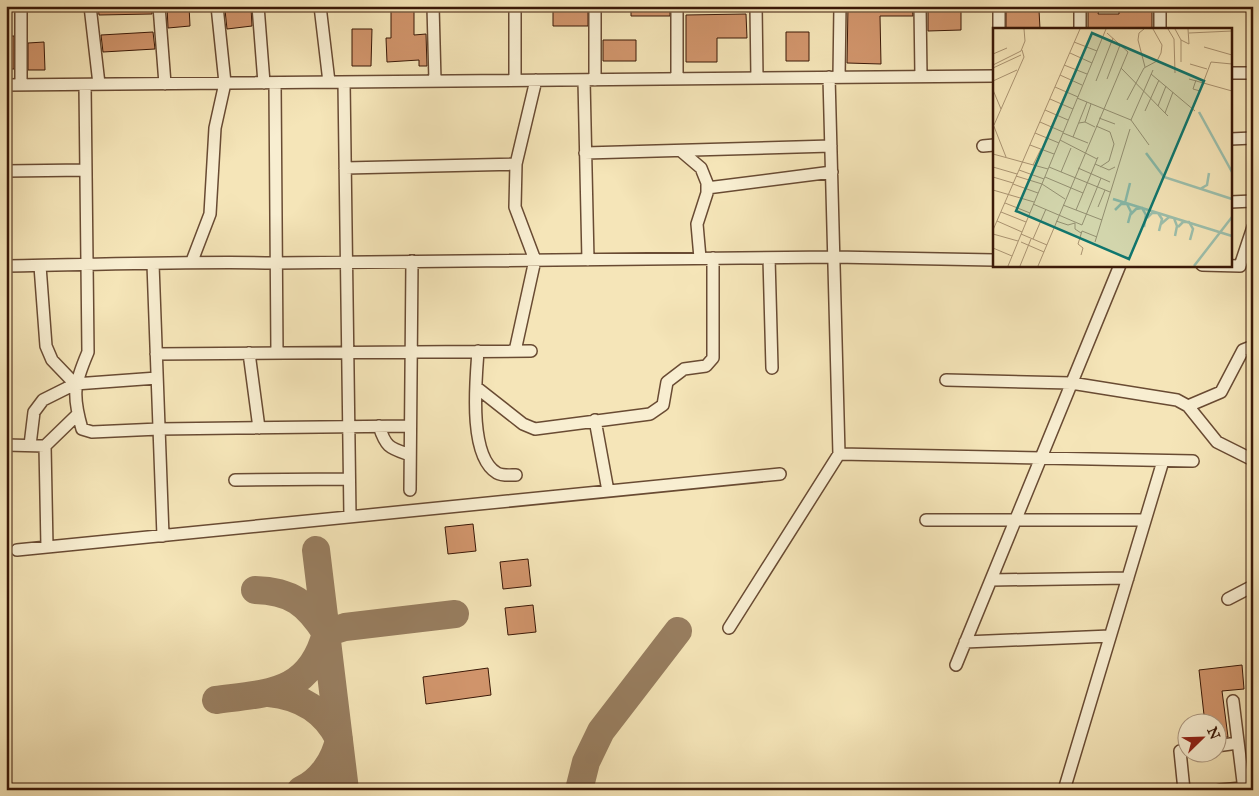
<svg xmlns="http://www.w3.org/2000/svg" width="1259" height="796" viewBox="0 0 1259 796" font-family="'IM FELL Great Primer',serif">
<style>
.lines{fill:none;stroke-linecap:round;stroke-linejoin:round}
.taxiway{stroke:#987e60;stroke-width:28}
.building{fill:#d1956c;stroke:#3a1807}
.minor-casing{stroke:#694b33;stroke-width:14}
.minor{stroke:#f8eed1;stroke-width:11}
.inset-river{fill:none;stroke:#9cbfac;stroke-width:2.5}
.inset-road{fill:none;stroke:#aa9371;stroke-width:1}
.view{fill:#0f766e;fill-opacity:0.15;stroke:#0f766e;stroke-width:2.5}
.inset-edge{fill:none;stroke:#3a1807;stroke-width:2.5}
</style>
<rect width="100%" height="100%" fill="#f5e5b8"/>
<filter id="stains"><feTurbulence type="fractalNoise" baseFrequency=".004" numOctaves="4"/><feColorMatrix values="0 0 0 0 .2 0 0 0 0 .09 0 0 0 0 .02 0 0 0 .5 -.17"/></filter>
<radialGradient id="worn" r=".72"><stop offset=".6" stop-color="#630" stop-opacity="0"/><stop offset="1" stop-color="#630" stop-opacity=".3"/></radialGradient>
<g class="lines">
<path class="taxiway" d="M316 550 345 790
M326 633 345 627 455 614
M269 693C299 696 325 710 339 739 335 760 321 781 301 790
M216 700C269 693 310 694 326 633 307 603 291 591 255 590
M579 790 586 762 601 731 678 631"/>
</g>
<path class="building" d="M98 6H152V14L99 15Z
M167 6H189L190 26 168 28Z
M391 6H414V35L426 34 427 66H419V60L387 62 386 38H391Z
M553 6H588V26H553Z
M631 6H670V16H631Z
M848 6H912L913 16H880L881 64 847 63Z
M928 6H961V30L928 31Z
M251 7 252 26 227 29 225 10Z
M1119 8H1152V29L1088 28V10H1099L1098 14H1119Z
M1039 10 1040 29H1006V11Z
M746 14 747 38H717V62H686V15Z
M352 29H372L371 66H352Z
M153 32 155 49 103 52 101 35Z
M786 32H809V61H786Z
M6 36H14V69H6Z
M603 40H636V61H603Z
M44 42 45 70H28V43Z
M473 524 476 551 448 554 445 527Z
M528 559 531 586 503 589 500 562Z
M533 605 536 632 508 635 505 608Z
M1242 665 1244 689 1222 691 1228 737 1216 738V724H1205L1199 670Z
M488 668 491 695 426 704 423 677Z"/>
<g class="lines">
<defs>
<path id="minor" d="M21 6V85
M90 6 99 84
M159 6 165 84
M258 6 264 83
M320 6 329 82
M433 6 435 81
M515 6V80
M595 6V80
M677 6V79
M756 6 757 78
M920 6 921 76
M999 6V29
M1160 6V29
M1080 29V6
M1230 73H1253
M839 77 840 6
M584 80 588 260
M344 82 350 517
M275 83 277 353
M6 85 994 76
M85 85 88 352C74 385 72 394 82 429L92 432 159 429 410 426
M1230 139 1253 138
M983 146 994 145
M681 151 701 168 707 183V193L697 224 700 258
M585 153 831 146
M345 168 516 164
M6 171 86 170
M707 188 832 172
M1230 202 1253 201
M769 258 772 368
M192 261 210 214 215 128 225 83 217 6
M153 264 163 536
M1202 265 1240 266 1253 227
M6 266C96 265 186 261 276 263L834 257 994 260
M478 351C476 380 468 456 497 473 502 476 510 475 516 475
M515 351 535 260 515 207 516 164 536 80
M249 353 259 428
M156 354 531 351
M946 380 1071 383 1177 400 1188 406 1217 442 1253 460
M75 384 157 378
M476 387 523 424 535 429 650 414 663 405 667 382 684 369 706 366 713 358V258
M1188 406 1221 392 1243 350 1253 346
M595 420 608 491
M379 426C386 448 390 448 410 455
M6 445 45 446 47 547
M30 445 34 412 43 400 75 384 52 360 46 346 40 266
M45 446 78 414
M839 454 1193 461
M235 480 349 479
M410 490 412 261
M926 520H1145
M17 550 780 474
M991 580 1128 578
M1228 599 1253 586
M729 628 839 454 829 77
M965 642 1110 636
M956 665 1120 265
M1233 701 1244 790
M1216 746 1238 743
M1064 790 1163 461
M1184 790 1180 751 1186 750
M1220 790 1253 787"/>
</defs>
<use href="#minor" class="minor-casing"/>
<use href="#minor" class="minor"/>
</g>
<g transform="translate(993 28)">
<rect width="239" height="239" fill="#f5e5b8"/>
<path class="inset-river" d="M206 84 239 144M153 125 171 149 239 171M207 161 214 157 216 145M120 171 239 208M132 175 137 155M122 182 128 176H134L138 184 135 195M137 187 143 181 149 180 153 187 151 199M154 190 159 185H165L169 191 166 203M168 196 176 189 181 190 184 198 182 208M185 199 190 194H196L200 201 197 212M201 238 239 189"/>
<path class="inset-road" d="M151 1 146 5 145 12 152 39M175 1 181 11 182 45M182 1 188 12 196 16 195 1M196 5 239 3M81 14 104 23M211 19 239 27M77 25 99 35M0 26 14 20M188 34V12M197 36 214 41M0 37 28 23 32 13 31 1M71 37 94 46M0 40 28 27M128 40 175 88M158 46 202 83M67 47 89 57M114 51 127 17M196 51 239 63M203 52 200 61 207 63 218 34 239 36M0 53 24 42M103 53 120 10M62 59 85 69M0 62 8 81M84 70 138 92 156 117M57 71 80 81M134 72 151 40 164 33 168 25 169 17 160 1M165 78 173 58M52 82 75 92M152 83 166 52M172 85 180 64M106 90 122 96M138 92 160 42M47 94 70 104M92 94 98 76M86 95 92 94 102 99M0 96 13 129M1 97 31 29 29 22M103 98 117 104 121 116 116 133 107 139M42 105 66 115M70 105 95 115M80 109 94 74M67 112 104 131M37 117 61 126M0 126 55 141M102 136 116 142 122 139M40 137 48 121M0 139 24 146M56 139 117 164M85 140 117 154M26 142 51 151M68 144 78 120M23 148 49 156 72 171M0 149 20 155M52 149 90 165M20 156 45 165M0 162 41 174M12 175 37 185M40 176 89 197 108 150M70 177 109 192M105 179 112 162M83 182 105 129M8 184 33 194M4 193 29 204M63 193 75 197 82 195V201L88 205M0 202 87 1M0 206 25 213M28 206 54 217M40 211 53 181M28 214 51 224M102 214 137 101M0 220 19 228M88 227 90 220 85 216 89 203 104 209M15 238 113 1M27 238 38 211M45 238 135 24 114 5"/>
<path class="view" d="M99 5 211 53 136 231 23 183Z"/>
<rect width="239" height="239" class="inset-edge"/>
</g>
<rect width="1259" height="796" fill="none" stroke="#f5e5b8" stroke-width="25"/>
<rect x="8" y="8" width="1244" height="781" fill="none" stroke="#3a1807" stroke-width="2.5"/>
<rect x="12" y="12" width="1234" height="771" fill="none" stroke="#3a1807"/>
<g transform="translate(1202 738) rotate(67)"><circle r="24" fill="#f8eed1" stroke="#ac9880"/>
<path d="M0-4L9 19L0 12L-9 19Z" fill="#8f2418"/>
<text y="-8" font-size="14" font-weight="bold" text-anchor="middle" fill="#3a1807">N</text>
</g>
<rect width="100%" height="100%" filter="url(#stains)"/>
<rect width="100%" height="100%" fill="url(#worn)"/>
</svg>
